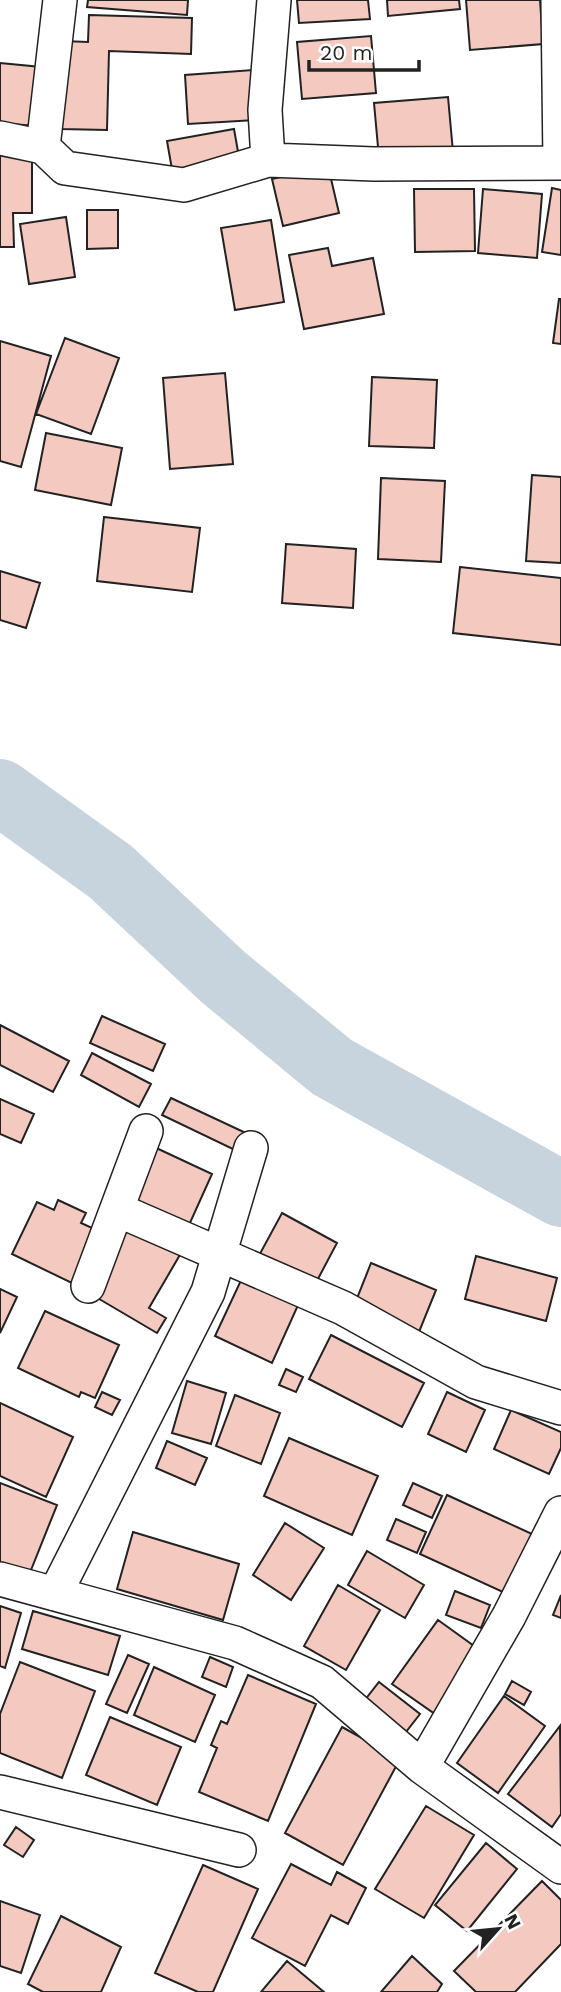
<svg xmlns="http://www.w3.org/2000/svg" width="561" height="1992" viewBox="0 0 561 1992" font-family="'Work Sans',sans-serif">
<style>
.lines{fill:none;stroke-linecap:round;stroke-linejoin:round}
.river{stroke:#c7d3dd;stroke-width:66}
.building{fill:#f3c9c0;stroke:#222;stroke-width:2}
.minor-casing{stroke:#222;stroke-width:36}
.minor{stroke:#fff;stroke-width:33}
</style>
<rect width="100%" height="100%" fill="#fff"/>
<g class="lines">
<path class="river" d="M0 792 111 872 223 977 332 1067 561 1194"/>
</g>
<path class="building" d="M88 0H188L187 15 87 7Z
M297 0H368L370 19 299 23Z
M387 0H459L460 9 388 16Z
M466 0H540L543 44 470 50Z
M89 15 192 18 191 54 109 51 107 130 61 129 63 41 88 42Z
M371 36 376 93 302 99 297 42Z
M0 63 41 67 36 126 0 123Z
M253 70 257 120 188 124 185 75Z
M448 97 453 152 379 158 374 103Z
M234 129 240 163 173 175 167 141Z
M0 155H32V213H13L14 247H0Z
M328 166 339 213 283 226 272 179Z
M552 188 561 190V255L542 252Z
M414 189H474L475 251 415 252Z
M483 189 542 194 537 258 478 253Z
M87 210H118V248L87 249Z
M66 217 75 277 29 284 20 224Z
M271 220 284 302 235 310 221 228Z
M328 248 332 266 373 258 384 314 304 329 289 255Z
M559 299H561V344L553 343Z
M65 338 119 358 91 434 36 414Z
M0 341 51 356 21 467 0 461Z
M225 373 233 464 170 469 163 378Z
M372 377 437 380 434 448 369 446Z
M46 433 122 448 111 505 35 490Z
M532 475 561 477V563L526 561Z
M381 478 445 481 441 562 378 559Z
M104 517 200 528 192 592 97 581Z
M286 544 356 549 353 608 282 603Z
M460 567 561 578V645L453 633Z
M0 571 40 583 26 628 0 620Z
M102 1016 165 1044 153 1071 90 1043Z
M0 1025 69 1061 53 1092 0 1065Z
M92 1053 151 1084 139 1107 81 1075Z
M171 1098 248 1134 239 1152 162 1115Z
M0 1099 34 1114 21 1143 0 1134Z
M152 1146 212 1174 185 1234 124 1205Z
M58 1200 86 1213 81 1223 101 1232 76 1285 12 1254 37 1202 54 1210Z
M282 1213 337 1243 311 1292 256 1261Z
M131 1222 181 1253 149 1308 166 1318 157 1333 89 1293Z
M476 1256 557 1278 546 1321 465 1299Z
M371 1263 436 1290 419 1332 354 1306Z
M243 1276 299 1303 272 1363 215 1336Z
M0 1289 17 1297 0 1333Z
M45 1311 119 1345 95 1398 81 1392 79 1397 18 1368Z
M331 1335 424 1383 402 1427 309 1379Z
M286 1369 303 1377 296 1392 279 1385Z
M187 1381 226 1393 211 1444 172 1433Z
M102 1392 120 1400 112 1415 95 1407Z
M447 1392 485 1410 466 1452 428 1434Z
M235 1395 280 1413 261 1464 216 1446Z
M0 1403 73 1437 46 1497 0 1476Z
M511 1410 561 1432V1448L549 1474 494 1449Z
M289 1438 378 1476 352 1535 264 1496Z
M167 1441 207 1458 195 1485 156 1468Z
M0 1483 57 1505 29 1575 0 1564Z
M413 1483 442 1496 432 1518 403 1505Z
M447 1495 532 1534 505 1593 420 1554Z
M396 1519 426 1532 417 1553 387 1540Z
M285 1523 324 1548 291 1600 253 1575Z
M133 1532 239 1564 223 1620 117 1589Z
M367 1551 424 1585 405 1618 348 1585Z
M338 1585 380 1610 346 1670 304 1646Z
M455 1591 490 1605 481 1628 446 1615Z
M561 1595V1618L553 1615Z
M0 1606 21 1613 5 1668 0 1666Z
M33 1611 120 1636 108 1675 22 1649Z
M438 1620 481 1651 435 1714 392 1684Z
M128 1655 149 1664 127 1713 106 1704Z
M210 1657 233 1667 226 1687 202 1677Z
M20 1662 95 1691 62 1778 0 1753V1714Z
M154 1667 215 1695 195 1742 134 1715Z
M248 1675 316 1704 268 1821 199 1792 217 1748 211 1745 221 1721 227 1724Z
M512 1681 531 1692 524 1705 505 1694Z
M379 1682 420 1714 402 1737 361 1705Z
M504 1696 545 1726 498 1793 457 1763Z
M110 1717 181 1747 157 1805 86 1775Z
M560 1726 561 1814 552 1827 508 1794Z
M342 1727 400 1759 343 1865 285 1833Z
M426 1806 474 1835 424 1918 375 1889Z
M16 1827 34 1840 23 1857 4 1845Z
M486 1843 517 1869 467 1931 435 1905Z
M291 1864 331 1885 337 1872 366 1888 348 1924 331 1915 305 1966 252 1938Z
M203 1865 258 1889 213 1992H198L155 1973Z
M542 1881 561 1900V1944L515 1992H476L454 1971Z
M0 1901 40 1915 21 1973 0 1966Z
M61 1916 121 1947 101 1992H43L28 1984Z
M412 1956 442 1984 437 1992H381Z
M287 1961 324 1992H261Z"/>
<g class="lines">
<defs>
<path id="minor" d="M558 0 560 163
M0 138 43 147 65 168 184 185 268 160 374 164 561 163
M43 147 60 0
M268 160 265 110 274 0
M118 1210 343 1308 476 1382 561 1408
M88 1286 146 1131
M0 1579 235 1643 322 1682 422 1767 561 1867
M55 1594 208 1292 251 1148
M422 1767 509 1616 561 1513
M0 1792 239 1850"/>
</defs>
<use href="#minor" class="minor-casing"/>
<use href="#minor" class="minor"/>
</g>
<g transform="translate(498 1929) rotate(63)" stroke="#ffffff" stroke-width="5" paint-order="stroke">
<path d="M0-5L12 26L0 18L-12 26Z" fill="#222222"/>
<text y="-10" font-size="19" font-weight="bold" text-anchor="middle" fill="#222222">N</text>
</g>
<path d="M309 60v10h110v-10" fill="none" stroke="#222222" stroke-width="3.5"/>
<text x="320" y="60" font-size="21" fill="#222222" stroke="#ffffff" stroke-width="5" paint-order="stroke">20 m</text>
</svg>
